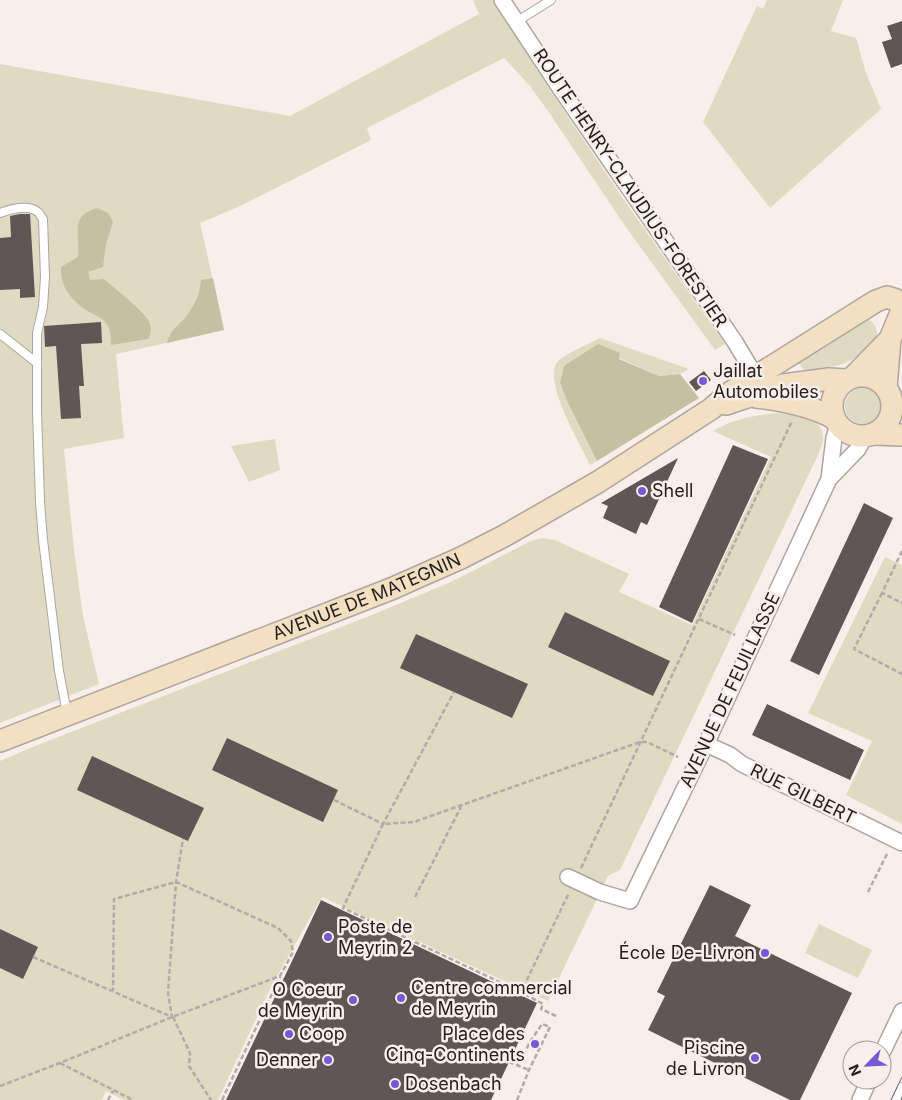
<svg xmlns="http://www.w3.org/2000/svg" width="902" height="1100" viewBox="0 0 902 1100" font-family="Inter,sans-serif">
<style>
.green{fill:#dfdac2}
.forest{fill:#c6c0a2}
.building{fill:#605655}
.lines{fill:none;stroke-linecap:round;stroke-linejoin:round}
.lane-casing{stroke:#afa5a0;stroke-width:10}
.street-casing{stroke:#afa5a0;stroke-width:18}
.secondary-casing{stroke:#afa5a0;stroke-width:24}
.path{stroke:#b3aba6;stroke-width:2.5;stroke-dasharray:5 2.5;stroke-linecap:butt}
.lane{stroke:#fff;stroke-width:8}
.street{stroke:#fff;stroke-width:15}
.secondary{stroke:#f3e0c3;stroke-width:21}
.tram{stroke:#716a67;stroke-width:1}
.poi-dot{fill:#765ad4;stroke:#f9eee9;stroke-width:2}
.labels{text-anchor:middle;stroke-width:5;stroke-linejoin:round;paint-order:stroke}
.street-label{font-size:18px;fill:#221e1c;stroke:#f9eee9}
.poi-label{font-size:18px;fill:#221e1c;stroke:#f9eee9;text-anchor:start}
</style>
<rect width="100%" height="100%" fill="#f9eee9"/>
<path class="green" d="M473 0H492L554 96 624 200 725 344 715 350 623 223 548 111 530 86 504 58 367 128 371 140 238 207 200 223 224 330 116 354 124 438 64 449 74 550 83 616 99 684 0 723V64L290 116 479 14Z
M767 0H843L831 31 856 38 866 73 881 109 770 208 703 122 757 6 763 9Z
M867 319C877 323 879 333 875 343L871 341C854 367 834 366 805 371L798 363Z
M600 338 689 369 680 374 659 376 619 358 560 383 568 403 597 461 590 465C580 443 545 386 556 364 561 355 591 343 600 338Z
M845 406a18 18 0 1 1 36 0a18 18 0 1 1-36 0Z
M778 413C795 415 824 415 823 439 823 444 820 450 818 455L620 870 608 876 548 1001 322 897 272 985 218 1100H124L106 1091 102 1100H0V761L35 746 372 615 451 582 531 541 542 538 555 540 629 574 619 592 692 625 771 457 713 431C735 418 754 416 778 413Z
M275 439 280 470 249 482 231 446Z
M885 557 902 565V824L846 795 872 741 808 713Z
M819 924 872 950 858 978 805 953Z"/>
<path class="forest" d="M98 208 108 213 113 222 106 244 103 267 88 272 90 280 104 279C114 288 147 313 150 324 152 330 151 334 148 339L111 345C111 338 111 332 108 326 104 317 93 315 86 310 70 299 60 286 61 267L78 257C81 235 68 215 98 208Z
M213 278 224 330 167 343C171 330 172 332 180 323 192 311 200 297 201 280Z
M598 344 620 353 619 359 659 376 680 374 699 398 597 461 568 403 560 383 564 366Z"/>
<path class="building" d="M902 21V64L891 68 882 42 892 39 887 26Z
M20 214H30L35 297 20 298V289L0 290V238L11 237 10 216Z
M101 322 102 343 81 344 84 386H79L81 418 61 419 56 346 45 347 44 326Z
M704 371 711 380 696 391 689 382Z
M733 445 768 459 692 623 659 607Z
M678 458 647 525 641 522 636 534 603 518 608 506 601 503Z
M864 503 893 518 819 675 790 661Z
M565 612 670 661 653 696 548 647Z
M416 634 528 684 512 718 400 668Z
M767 704 864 750 850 780 752 735Z
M227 738 338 790 323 822 212 770Z
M92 756 204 808 188 841 77 790Z
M710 885 751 905 735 936 852 993 800 1100H790L648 1030 665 996 657 992Z
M321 900 537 1003 491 1100H226Z
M0 929 38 947 23 979 0 968Z"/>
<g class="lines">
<defs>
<path id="lane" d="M516 22 551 0
M0 213C10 209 28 204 38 212 40 214 41 217 43 219L45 277 43 307 37 333V411L40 502 43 540 59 671 67 713
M0 334 37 363
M896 1100 902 1087"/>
<path id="street" d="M502 0 560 88 735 342 756 377
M829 479 858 449 865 436
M706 744 730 755 742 764 902 843
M568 877 600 892 630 901 706 744 829 479 834 438 838 425
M882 1053 902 1011
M860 1100 869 1080"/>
<g id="secondary">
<circle cx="862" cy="406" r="30"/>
<path d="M853 377 890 339"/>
<path d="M886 388 890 339 902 310"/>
<path d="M756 397C783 400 809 405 834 418"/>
<path d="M726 404 783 385 829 379 846 380"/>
<path d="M873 434 902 435"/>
<path id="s1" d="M0 741 391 589 461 558 504 536 598 482 711 409 731 392 876 301 887 297 902 302"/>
</g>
</defs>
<use href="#lane" class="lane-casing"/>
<use href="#street" class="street-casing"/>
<use href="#secondary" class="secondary-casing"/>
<path class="path" d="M902 551 882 593 902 603
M882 593 854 649 902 674
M699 619 735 635
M334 800 383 824 454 692
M581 868 792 421
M868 892 888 852
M415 897 461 807
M33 957 172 1017 168 993 176 882 183 839
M521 992 343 908 383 824 414 822 640 742H647L678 757
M556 1016 541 1009 543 1004 521 992 569 893
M173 1017 190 1053 189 1066 211 1100
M509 1062 529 1070
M60 1063 133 1100
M0 1086 60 1063 172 1017 280 976 293 952 291 941 278 928 176 882 114 899 113 991
M108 1100 113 1091
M222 1100 280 977
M517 1100 529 1070 550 1027 542 1024 530 1042 518 1065"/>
<use href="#lane" class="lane"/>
<use href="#street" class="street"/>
<use href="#secondary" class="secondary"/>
<path class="tram" d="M891 1100 902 1077
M901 1100 902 1097"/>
</g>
<g class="poi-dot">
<circle cx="703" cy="381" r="5"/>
<circle cx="642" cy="491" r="5"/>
<circle cx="328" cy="937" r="5"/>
<circle cx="765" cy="953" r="5"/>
<circle cx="401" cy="998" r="5"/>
<circle cx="353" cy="1000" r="5"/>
<circle cx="289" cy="1034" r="5"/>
<circle cx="535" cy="1044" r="5"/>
<circle cx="755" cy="1058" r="5"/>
<circle cx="328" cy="1060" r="5"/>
<circle cx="395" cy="1084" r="5"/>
</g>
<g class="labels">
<g class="street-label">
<text transform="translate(630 188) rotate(56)" y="6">ROUTE HENRY-CLAUDIUS-FORESTIER</text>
<text dy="6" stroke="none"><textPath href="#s1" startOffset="394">AVENUE DE MATEGNIN</textPath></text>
<text transform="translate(730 690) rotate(-65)" y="6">AVENUE DE FEUILLASSE</text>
<text transform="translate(803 794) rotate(26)" y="6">RUE GILBERT</text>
</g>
<g class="poi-label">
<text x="713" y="377">Jaillat<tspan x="713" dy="21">Automobiles</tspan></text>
<text x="652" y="497">Shell</text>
<text x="338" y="933">Poste de<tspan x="338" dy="21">Meyrin 2</tspan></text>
<text x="755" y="959" text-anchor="end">École De-Livron</text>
<text x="411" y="994">Centre commercial<tspan x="411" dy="21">de Meyrin</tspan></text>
<text x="343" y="996" text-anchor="end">O Coeur<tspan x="343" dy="21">de Meyrin</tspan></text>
<text x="299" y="1040">Coop</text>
<text x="525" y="1040" text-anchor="end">Place des<tspan x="525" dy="21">Cinq-Continents</tspan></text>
<text x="745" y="1054" text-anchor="end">Piscine<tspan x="745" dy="21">de Livron</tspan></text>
<text x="318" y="1066" text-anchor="end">Denner</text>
<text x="405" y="1090">Dosenbach</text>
</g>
</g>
<g transform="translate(867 1065) rotate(246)"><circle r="24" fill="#f9eee9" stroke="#a39b97"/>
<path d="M0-4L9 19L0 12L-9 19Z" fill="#765ad4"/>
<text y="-8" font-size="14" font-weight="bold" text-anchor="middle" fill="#221e1c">N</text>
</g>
</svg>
